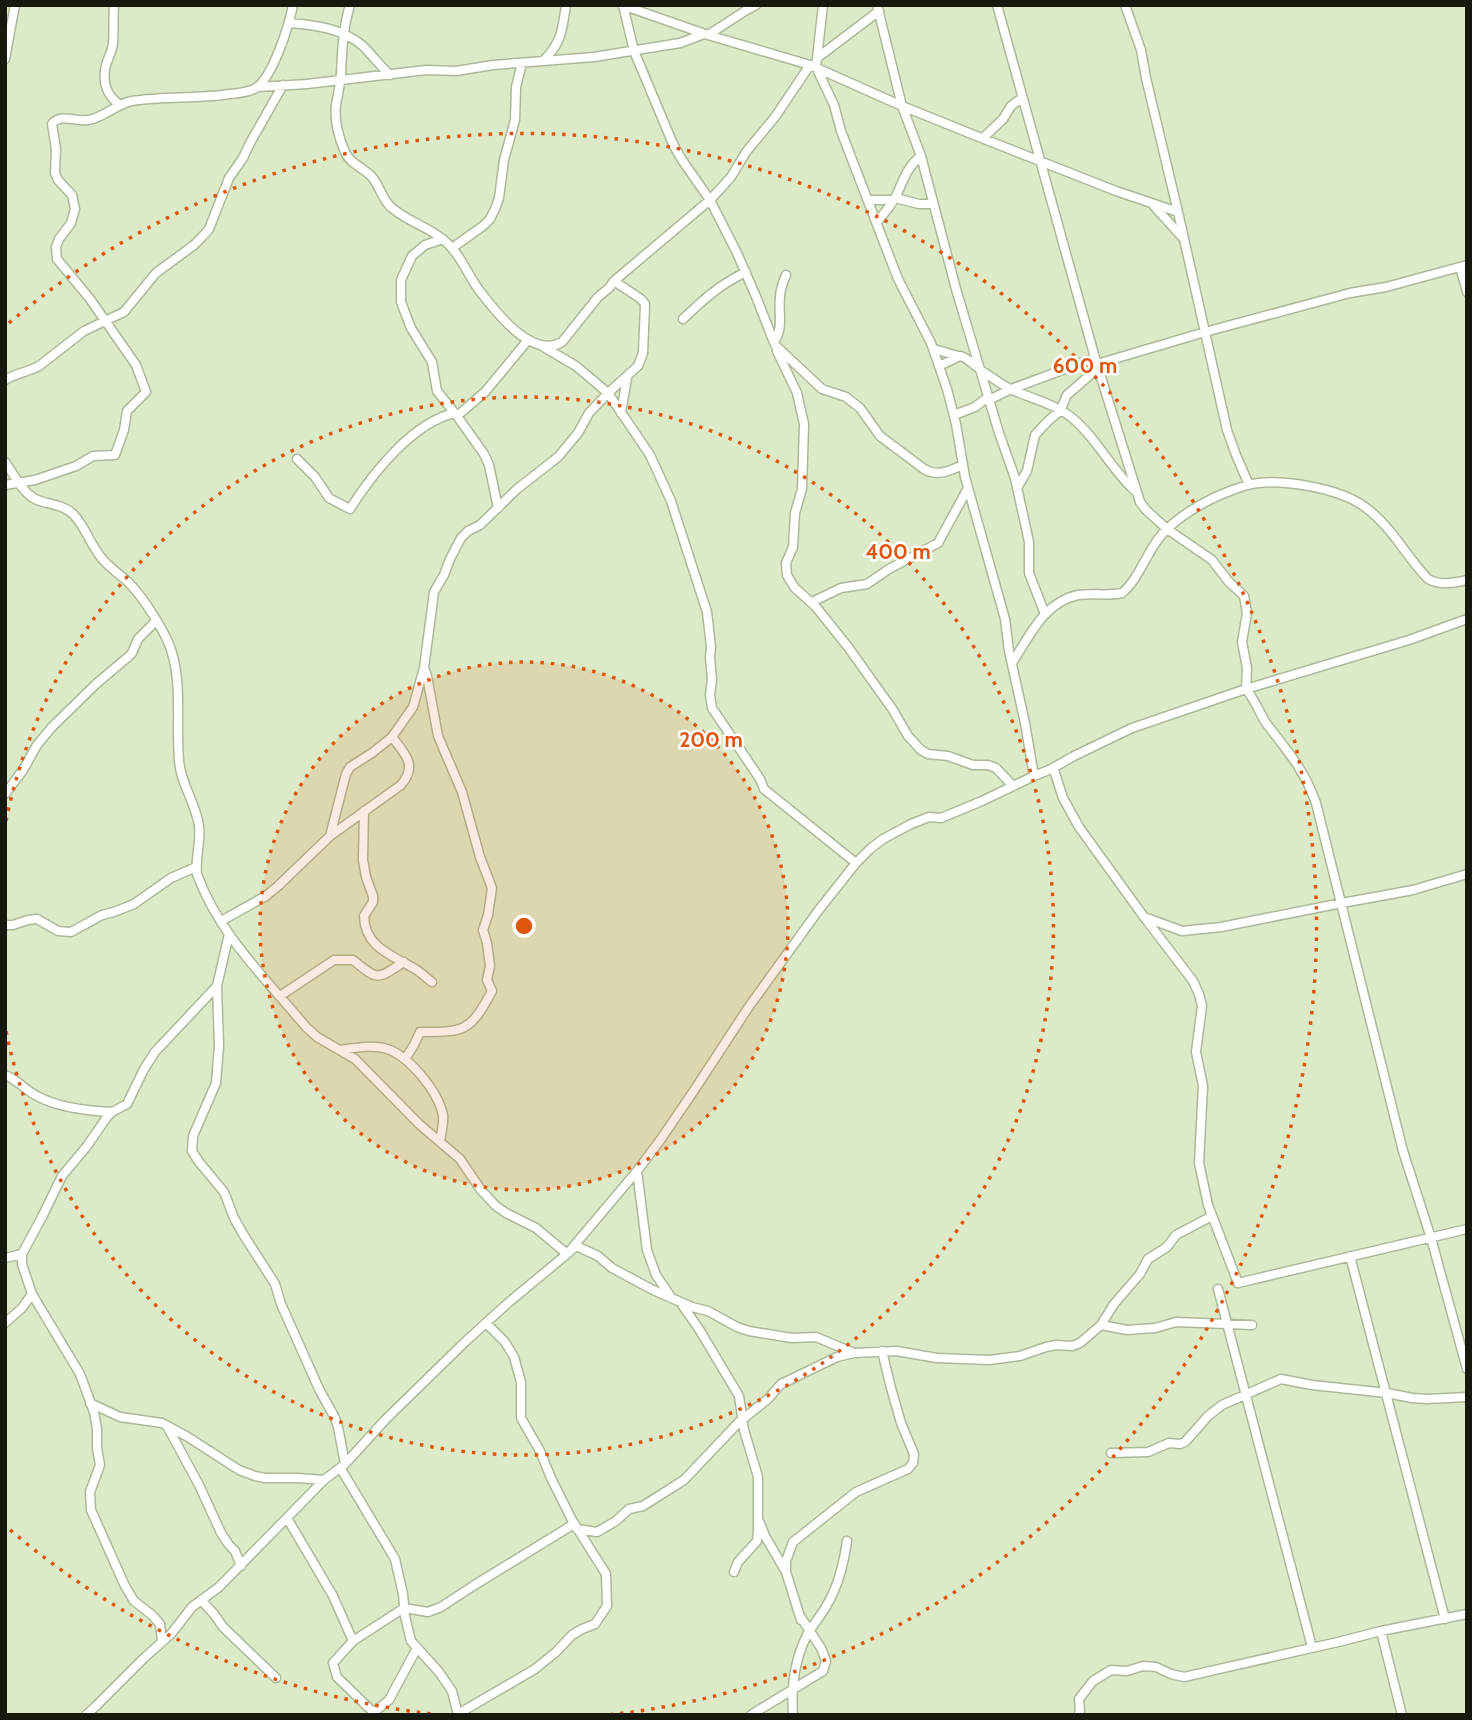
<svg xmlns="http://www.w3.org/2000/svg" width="1472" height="1720" viewBox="0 0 1472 1720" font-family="Cabin,sans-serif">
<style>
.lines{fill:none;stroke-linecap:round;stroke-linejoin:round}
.street-casing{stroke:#acb998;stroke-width:11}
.street{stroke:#fff;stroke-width:8}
.ring{fill:none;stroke:#de560c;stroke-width:3.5;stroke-dasharray:3.5 7}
.centre{fill:#de560c;stroke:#fff;stroke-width:3.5}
.ring-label{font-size:21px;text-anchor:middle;font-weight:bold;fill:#de560c;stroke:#fff;stroke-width:5;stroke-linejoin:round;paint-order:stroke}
</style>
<rect width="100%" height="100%" fill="#ddeac8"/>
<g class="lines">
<defs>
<path id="street" d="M114 5C113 18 114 31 113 44 112 52 108 58 106 65 102 81 106 95 119 104
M350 5C343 28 342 50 341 74 340 84 338 95 336 105 334 120 339 139 345 152 349 163 364 168 372 177 380 186 382 200 392 208 408 222 430 227 446 242 461 255 467 274 479 290 495 311 532 360 562 342L598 297 609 288 614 281 710 200 731 177 746 152 775 117 810 65
M622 5 708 35 745 11 756 5
M623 5 634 51 673 144 682 160 710 200 737 253 757 299 775 345 822 389 846 397 860 408 880 436 924 469C937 477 949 471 963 465
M823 5 816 67 834 105 841 131 898 279 931 343 947 389 956 424 965 477 1005 619 1009 651 1025 723 1034 776
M877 5 902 106 921 156 956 289 999 433 1015 478 1029 542V573L1045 614
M997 5 1095 358 1140 502 1146 510 1167 529 1212 560 1228 581 1244 596 1247 613 1242 642 1247 668 1246 689C1255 700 1259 712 1266 723 1288 752 1304 769 1316 803L1403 1151 1431 1238 1467 1369
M1125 5 1141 50 1146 78 1178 212 1227 430 1236 455 1249 485
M289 23C315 25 342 28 363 46 372 55 380 66 390 75
M708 35 810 65 902 106 984 139 1116 191 1178 212
M817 58 879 11
M5 59 15 5
M544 60C562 42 562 30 566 5
M258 87 307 84 426 70 456 71 493 65 594 57 680 43 704 34
M983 138 1003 119 1011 106 1022 98
M895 198 919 204H933
M868 200H893
M1154 206 1183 238
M877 222C884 213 892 205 897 194 904 179 907 167 921 156
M443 239 425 245 412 256 401 280V302L411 328 432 362 437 391 457 416 484 454 489 465 498 508
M452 248 483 226 490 219 495 209 499 198 504 160 515 120 516 87 522 63
M1460 267 1467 292
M683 319C704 299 719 285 746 272
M774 342C784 328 778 313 780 297 780 290 783 282 786 275
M542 346 576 366 608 393 650 455 671 501 707 612 711 647 710 657 712 679 710 695 712 708 760 779 764 789 856 863
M934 349 958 356
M777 351 797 393 804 424 802 489 795 513 793 547 786 563 787 575 791 582 795 588 816 607 848 647 893 710 908 736 921 750 928 754 948 756 973 765H988L996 768 1013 786
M1097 364 1205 332 1350 293 1386 287 1467 265
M939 366 960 356C967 357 973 365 980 369
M980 370C991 376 1001 385 1012 390 1031 398 1054 404 1071 417 1096 437 1111 469 1134 490
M5 380C16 373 28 372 39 366L84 331 124 312 156 273 194 245 202 237 209 229 229 178 243 158 250 143 283 85
M989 400 1011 389 1095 358
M621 413 627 378
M954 415 975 407 988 397
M457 416 485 392 528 340
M297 459 315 477 329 498 350 509C372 474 413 422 455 413
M5 462C14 474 21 491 35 499 48 505 64 504 74 515 85 527 90 543 100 556 107 566 118 573 127 581 142 595 167 634 172 653 182 686 176 726 179 760 180 783 196 803 199 826 201 842 195 859 197 874 218 933 266 979 306 1027L317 1037 355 1059 419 1124 460 1159 481 1190 496 1206 506 1213 536 1228 567 1254 576 1246 598 1256 612 1268 653 1290 692 1307 708 1311 737 1327 749 1331 792 1338 816 1337 854 1353 896 1351 937 1358 989 1360 1020 1356 1046 1347 1056 1345 1072 1346 1080 1343 1101 1325 1114 1304 1140 1274 1148 1259 1167 1247 1176 1235 1212 1216
M5 485 35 480 76 466 93 456 115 455 124 430 127 411 146 392 136 365 90 299 57 259 56 247 59 239 71 223 75 209 72 195 58 180 55 173 56 149 52 124C61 113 76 122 88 120 103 118 116 104 132 101 164 96 197 99 230 94 238 93 248 93 256 88 273 77 289 25 293 5
M1017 488 1027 471 1035 435 1048 421 1060 411 1067 395 1098 368
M812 602 841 588 867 584 889 569 938 543 968 488
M1012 663C1029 637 1044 602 1078 595 1093 593 1108 596 1122 593 1140 579 1148 546 1168 528 1190 508 1218 494 1247 485 1278 477 1339 488 1365 507 1391 526 1406 556 1428 579 1441 586 1453 583 1467 580
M1051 769 1054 770 1063 798 1079 827 1144 917 1193 981 1199 994 1202 1006 1196 1052 1203 1086 1199 1163 1208 1205 1238 1283 1467 1229
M5 794 23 770 37 745 52 727 96 684 128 657 132 653 138 639 156 621
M364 811 363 860 366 877 373 896V902L364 916C365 948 392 955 415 969 421 972 426 978 432 982
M330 836 346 774 350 767 372 753 392 737 413 707 424 668 434 592 444 575 450 559 461 538 468 531 480 525 517 489 558 457 578 433 589 413 608 393 638 366 643 353 645 304 641 299 614 281
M1144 917 1182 931 1221 927 1342 903 1413 890 1467 874
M221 921 266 896 278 886 330 836 401 785C418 765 405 754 392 737
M5 925H13L28 920 37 919 58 931 71 932 102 915 114 912 134 904 171 878 196 867
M217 986 219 1046 216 1083 193 1136 192 1151 199 1162 224 1192 234 1218 243 1234 275 1284 281 1304 319 1389 335 1418 338 1427 345 1464
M280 996 334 960H353C379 981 376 980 404 962
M340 1050C355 1048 369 1045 384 1048 408 1054 438 1091 443 1115 444 1123 441 1134 440 1142
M405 1059 414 1045 420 1032C465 1032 470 1032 492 991L487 980 490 966 487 943 483 930 488 915 492 888 480 857 462 792 438 736 427 676 424 668
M5 1075C18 1080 25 1090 37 1096 57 1107 90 1111 112 1112
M637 1171 647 1250 656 1275 671 1297
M1350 1256 1445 1619
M5 1258 22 1254
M1218 1289 1312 1647
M680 1302 699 1329 739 1396 744 1430 758 1477V1530L757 1541 738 1562 734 1572
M5 1323 22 1308 32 1294
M1101 1325 1127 1330 1155 1328 1176 1322 1252 1325
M90 1403 120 1417 162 1423 188 1437 239 1470 255 1476 265 1478H298L324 1480
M167 1426 199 1485 221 1533 229 1545 235 1551 241 1566
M1111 1453 1148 1452 1169 1443 1180 1444 1185 1442 1208 1416 1222 1405 1281 1379 1312 1385 1387 1393 1412 1398 1427 1399 1467 1397
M341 1469 395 1559 403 1594 405 1616 411 1641 439 1672 452 1691 458 1715
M287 1518 333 1596 353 1641
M760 1523 765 1536 786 1572 801 1620
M577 1529 597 1532 616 1521 629 1509 643 1506 654 1499 684 1480 739 1422 768 1399 781 1384 837 1357 854 1353
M786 1572V1561L793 1542 856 1492 908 1469 913 1463 914 1454 901 1423 891 1388 882 1351
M201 1600 214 1614 223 1627 276 1678
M1381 1631 1402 1715
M162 1641 160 1624 152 1615 134 1601 125 1586 91 1510 90 1492 100 1465 97 1448V1429L94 1412 80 1374 32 1294 22 1264V1254L42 1217 62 1176 87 1146 107 1117 112 1112 127 1104 144 1069 155 1052 217 986 229 934
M372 1714 389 1700 417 1648
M458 1714 535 1669 556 1652 572 1635 582 1629 595 1624 607 1606 606 1574 572 1520 551 1478 540 1451 521 1418V1382L514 1357 505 1342 486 1323
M86 1715 95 1707 144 1658 171 1634 192 1607 219 1587 324 1480 345 1464 385 1420 466 1341 508 1303 567 1254 637 1171 661 1139 695 1089 748 1008 818 911 856 863 870 849 883 839 911 824 929 817 941 818 982 801 1034 776 1051 769 1074 756 1132 728 1246 689 1409 640 1467 619
M376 1715 337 1677 333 1663 353 1641 404 1608 428 1612 441 1607 473 1586 574 1524
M751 1715 823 1671 826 1661 821 1648 800 1616
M793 1715C791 1688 795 1659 807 1635 813 1624 822 1615 828 1603 839 1584 844 1562 847 1541
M1078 1715 1080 1711 1079 1699 1093 1681 1111 1670 1127 1671 1143 1666 1156 1667 1171 1674 1184 1677 1338 1642 1381 1631 1467 1614"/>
</defs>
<use href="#street" class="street-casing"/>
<use href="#street" class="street"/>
</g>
<circle cx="524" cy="926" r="264" fill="#de560c" fill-opacity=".12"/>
<g class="ring">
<circle cx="524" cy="926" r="264"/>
<path d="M6 821A529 529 0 1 1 6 1031"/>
<path d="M441 1715A793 793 0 0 1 9 1529M9 323A793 793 0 1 1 607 1715"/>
</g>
<circle cx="524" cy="926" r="10" class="centre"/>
<g class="ring-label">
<text x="1085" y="373">600 m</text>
<text x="898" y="559">400 m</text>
<text x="711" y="747">200 m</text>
</g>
<rect width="1472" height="1720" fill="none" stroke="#161a0e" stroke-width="14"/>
</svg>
